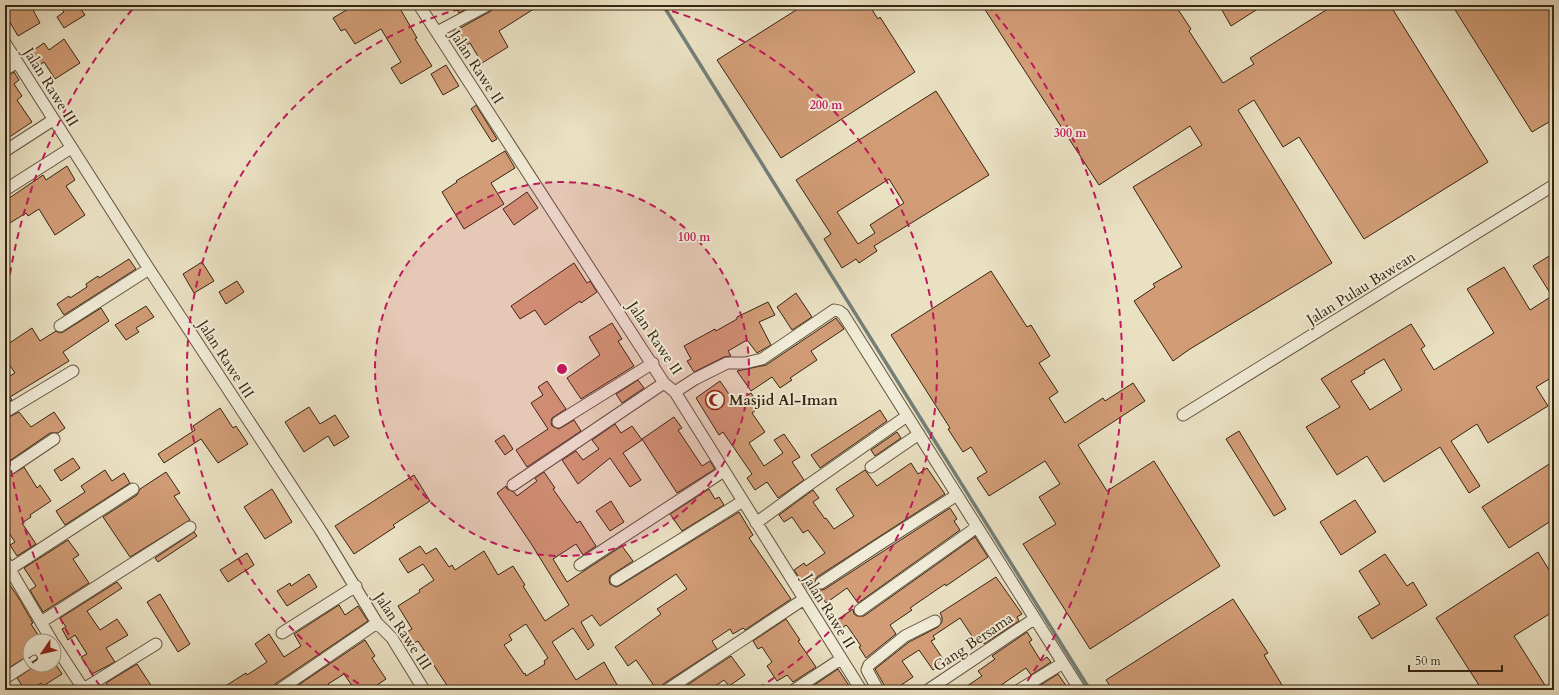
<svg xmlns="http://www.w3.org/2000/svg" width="1559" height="695" viewBox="0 0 1559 695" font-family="Cardo,serif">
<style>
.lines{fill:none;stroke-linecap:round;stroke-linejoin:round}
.stream{stroke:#737f78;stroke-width:3.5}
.building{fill:#d19c76;stroke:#362411;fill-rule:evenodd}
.minor-casing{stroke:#63533e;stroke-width:13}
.minor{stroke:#f1ecd8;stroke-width:11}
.ring{fill:none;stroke:#c2185b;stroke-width:2;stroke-dasharray:7 5}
.labels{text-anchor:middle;stroke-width:4;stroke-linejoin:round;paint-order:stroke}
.street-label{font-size:15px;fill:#362411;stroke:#f1ecd8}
.poi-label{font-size:15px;font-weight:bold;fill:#362411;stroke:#f1ecd8;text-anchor:start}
.centre{fill:#c2185b;stroke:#f1ecd8;stroke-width:2}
.ring-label{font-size:12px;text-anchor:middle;font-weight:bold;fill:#c2185b;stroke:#f1ecd8;stroke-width:4;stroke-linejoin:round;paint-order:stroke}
</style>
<rect width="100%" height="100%" fill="#eae1c3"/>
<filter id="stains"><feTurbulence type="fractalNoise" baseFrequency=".005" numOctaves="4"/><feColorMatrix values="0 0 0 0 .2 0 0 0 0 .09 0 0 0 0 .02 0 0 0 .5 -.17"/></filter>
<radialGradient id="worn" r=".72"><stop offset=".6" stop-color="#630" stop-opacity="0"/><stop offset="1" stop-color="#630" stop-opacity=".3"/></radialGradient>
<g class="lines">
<path class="stream" d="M663 5 1090 690
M5 7 19 5"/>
</g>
<path class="building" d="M59 5H78L85 15 64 28 57 17 64 12Z
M355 5H398L417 38 415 39 432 66 401 84 391 68 401 62 381 29 355 44 345 29 341 31 333 18Z
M454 5H473L459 13Z
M495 5H540L499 31 508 47 482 63 470 43 463 47 453 32 491 11Z
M804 5H869L878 19 880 17 915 72 781 158 717 60Z
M982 5H1175L1191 29 1189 31 1223 83 1254 64 1250 58 1334 5H1390L1488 162 1364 239 1299 137 1283 147 1254 100 1238 110 1332 263 1190 349 1173 361 1134 301 1155 287 1153 284 1182 267 1133 187 1202 145 1190 126 1099 185Z
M1219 5H1264L1231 26Z
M1452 5H1554V119L1532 132Z
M13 6 32 8 40 23 18 36 5 14V11Z
M64 39 80 63 55 79 44 62 37 67 28 54 44 43 49 50Z
M446 65 459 86 443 95 431 74Z
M14 72 19 80 14 84 22 96 17 100 32 122 5 140V113L9 111 5 104V77Z
M936 91 989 175 874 246 877 251 859 263 856 259 842 268 824 239 831 234 796 180ZM889 179 904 203 870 225 875 233 858 244 837 212Z
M476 105 497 139 492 142 471 109Z
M505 151 515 168 491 183 504 204 464 229 442 192 457 182 456 181Z
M67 166 75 180 66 186 85 215 55 235 39 209 28 216 26 213 5 226V201L43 175 46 180Z
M527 192 538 208 514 225 503 209Z
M1554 253V376L1536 387 1548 406 1488 443 1477 424 1451 441 1480 486 1469 493 1440 447 1384 482 1367 456 1337 475 1306 427 1340 407 1321 379 1411 324 1425 346 1421 349 1434 370 1494 333 1467 289 1504 267 1530 310 1552 296 1533 266ZM1384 359 1402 390 1370 410 1351 381 1365 373 1364 371Z
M129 259 136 269 64 315 57 304 69 296 70 298 87 287 86 284 98 276 99 278Z
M202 262 214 281 194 293 183 274Z
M574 263 587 283 590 281 597 292 581 303 580 301 545 325 535 310 520 319 511 306Z
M991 271 1027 327 1031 325 1050 356 1039 363 1058 392 1049 398 1065 423 1103 398 1105 401 1133 383 1145 401 1078 445 1107 491 1154 461 1220 566 1090 649 1023 544 1056 524 1039 497 1060 484 1045 461 989 496 977 478 987 472 971 447 963 452 948 429 950 428 891 335Z
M237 281 244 292 226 304 219 292Z
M796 293 812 317 792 330 777 307Z
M768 302 775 315 759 322 771 345 757 353 747 340 728 351 731 356 724 357 694 372 687 361 691 359 684 346 715 329 716 331 737 319V317Z
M146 306 154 317 136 328 139 332 126 340 115 325Z
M101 308 109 321 63 352 69 361 10 397 12 400 5 404V379L15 373 5 358V346L32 328 40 341 56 331 60 333 63 332Z
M836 318 844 329 811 351 817 360 790 378 792 380 780 388 772 377 751 391 737 371 766 365Z
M612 323 622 339 618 341 634 366 581 399 567 378 600 355 589 337Z
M638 380 644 388 622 403 616 394Z
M547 381 566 409 552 418 551 422 552 426 559 429 574 420 581 431 527 467 516 450 548 429 531 403 543 395 538 387Z
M720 381 735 403 751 393 760 407 752 413 765 432 749 443 764 466 783 453 774 440 784 434 800 457 792 462 804 480 778 498 767 482 755 490 747 478 752 474 723 432 719 435 696 398Z
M309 407 320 424 335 415 349 437 334 446 328 436 304 452 285 422Z
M220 408 233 428 236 426 248 444 218 463 201 439 164 463 158 454 195 430 193 426Z
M880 410 887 421 820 468 811 455Z
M19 412 31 427 54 412 65 428 58 433H50L5 464V419Z
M674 417 682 428 678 430 702 466 710 461 715 469 677 493 642 439Z
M615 424 621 433 632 426 642 440 623 453 641 480 630 487 610 458 578 484 562 460 576 451 583 460 599 449 592 440Z
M1239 431 1286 509 1274 516 1226 439Z
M897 432 901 438 875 456 871 450Z
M504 435 513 449 505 455 495 441Z
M73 458 80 468 61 481 54 470Z
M1554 461V519L1509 548 1482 507Z
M911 463 918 474 927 468 945 494 817 577 814 583 815 587 821 590 825 589 950 508 957 519 954 521 960 530 858 603 847 588 826 603 814 586 808 590 794 570 804 563 806 566 825 553 808 530 803 533 792 517 784 522 779 515 813 490 819 498 813 502 825 519 826 518 834 529 854 516 836 489 865 470 877 486Z
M24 467 37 488 40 485 51 501 30 515 31 517 22 523 36 544 17 556 10 545 15 542 5 527V479Z
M105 470 112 481 124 473 130 483 65 525 56 511 85 492 81 486Z
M166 472 180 493 174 496 190 520 130 557 103 517 137 495 140 489Z
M544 472 555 488 553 489 577 523 580 521 596 546 583 555 576 544 553 559 567 582 622 546 633 561 610 576 609 580 610 584 616 587 619 586 739 512 753 535 749 538 791 599 745 630 743 628 733 634 730 629 712 641 717 649 663 684 660 690H657L636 660 628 666 615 647 661 614 657 609 687 589 676 574 600 626 592 615 581 622 594 645 588 650 573 628 552 642 576 680 604 662 620 690H450L418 641 411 645 403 634 412 629 398 606 420 592 419 590 434 580 423 564 408 573 399 559 420 546 426 554 436 548 449 567 452 565 455 570 484 551 498 575 513 566 525 585 523 586 545 621 569 605 532 545 497 493 506 486 507 489 514 492 517 496 537 481 535 478ZM526 624 548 658 544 661 545 664 526 676 525 673 524 674 504 645 512 640 509 635Z
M414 475 430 501 393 525 395 527 354 554 335 526Z
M272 489 292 522 265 539 244 507Z
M709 489 715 499 719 497 724 505 682 531 670 514Z
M1355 500 1376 532 1341 555 1320 522Z
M611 501 624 522 610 531 596 511Z
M194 532 197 536 158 562 155 558Z
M975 537 988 557 946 586 945 584 910 608 912 610 890 625 896 634 866 658 859 647 861 646 848 627 846 625 837 632 831 624 853 609 854 614 857 616H864Z
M68 540 79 555 73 559 89 583 43 612 30 590 36 586 24 568Z
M1538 552 1554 578V611L1514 636 1548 690H1482L1436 618Z
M247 553 254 565 228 582 220 570Z
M1385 554 1407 586 1413 582 1427 605 1372 639 1358 617 1380 604 1359 571Z
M309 574 317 587 287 606 277 591 290 583 291 586Z
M996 577 1022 614 1017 617 1019 621 984 644 981 639 976 642 960 618 933 636 935 639 931 641 945 662 933 670 919 650 902 661 913 677 894 690H887L875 669 909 642 938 627 942 622V617L940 613Z
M5 578 18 597 33 623 31 624 42 641H30V655L5 670Z
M117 582 122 588 87 611 100 630 117 619 128 635 106 648 115 662 92 674 81 657 87 654 75 635 68 640 62 629 66 627 60 618Z
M160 594 190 644 178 652 147 602Z
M1233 599 1268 653 1264 655 1285 690H1113L1106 680Z
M339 605 345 615 358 606 368 621 275 684 272 690H219L246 673 247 675 267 662 255 644 269 634 284 657 301 646 294 634Z
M786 619 800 640 798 641 816 667 793 682 787 675 777 681 767 666 772 662 762 647 758 649 753 641Z
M1027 632 1032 640 1029 642 1041 661 1047 657 1051 662 1031 675 1026 668 994 690H961L982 676 978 671 995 659 992 656Z
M365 640 375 656 372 658 386 679 370 690H355L344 674 328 684 332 690H291Z
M731 656 745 675 729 686 724 680 709 690H680Z
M137 664 154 690H110L106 683Z
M36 665H56L62 674 43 686 41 683 31 690H25L17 678Z
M838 669 852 690H807Z
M1058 674 1069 690H1041L1039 686Z"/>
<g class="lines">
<defs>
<path id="minor" d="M419 5 664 383 675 392 861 690
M437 32 488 5
M5 43 149 269 321 531 377 623 392 638 424 690
M5 70 17 62
M5 151 53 120
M5 190 71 148
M60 326 149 269
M675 392 695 379 727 363H745L762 359 834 310 839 311 843 314 1080 690
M5 412 73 371
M1183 415 1554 185
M558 422 653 363
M871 467 919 434
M5 472 54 439
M513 485 664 383
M756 523 804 488 907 416
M5 561 52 641
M580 565 724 471
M10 569 133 489
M616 580 743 501
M821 583 880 544 957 495
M860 610 977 527
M41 622 190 527
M282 633 356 586
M54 644 84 690
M5 678 30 662
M82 690 156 644
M279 690 377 623
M667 690 804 599
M794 690 841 659
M878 690 867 670 869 665 905 636 935 621
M928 690 1034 619
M1019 690 1063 663"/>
</defs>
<use href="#minor" class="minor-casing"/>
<use href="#minor" class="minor"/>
</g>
<circle cx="562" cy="369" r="187" fill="#c2185b" fill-opacity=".12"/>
<g class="ring">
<circle cx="562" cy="369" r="187"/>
<path d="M369 690A374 374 0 0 1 475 5M649 5A374 374 0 0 1 755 690"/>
<path d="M100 686A560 560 0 0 1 5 428M5 310A560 560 0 0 1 136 5M988 5A560 560 0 0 1 1024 686"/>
</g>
<defs>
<symbol id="mosque-ring" viewBox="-11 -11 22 22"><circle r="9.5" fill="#f1ecd8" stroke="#8f2418" stroke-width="1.5"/><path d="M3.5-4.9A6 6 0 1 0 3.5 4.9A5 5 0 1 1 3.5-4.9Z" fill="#8f2418"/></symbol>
</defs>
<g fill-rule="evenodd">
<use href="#mosque-ring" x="704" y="389" width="22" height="22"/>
</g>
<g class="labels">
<g class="street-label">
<text transform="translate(477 67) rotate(57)" y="5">Jalan Rawe II</text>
<text transform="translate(51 87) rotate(58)" y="5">Jalan Rawe III</text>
<text transform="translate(1361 288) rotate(-32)" y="5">Jalan Pulau Bawean</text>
<text transform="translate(655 338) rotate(56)" y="5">Jalan Rawe II</text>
<text transform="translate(226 359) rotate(57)" y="5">Jalan Rawe III</text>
<text transform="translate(829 611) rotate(58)" y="5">Jalan Rawe II</text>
<text transform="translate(403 631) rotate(56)" y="5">Jalan Rawe III</text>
<text transform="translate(973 642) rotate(-34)" y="5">Gang Bersama</text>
</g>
<g class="poi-label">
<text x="729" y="405">Masjid Al-Iman</text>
</g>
</g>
<circle cx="562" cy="369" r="6" class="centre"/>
<g class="ring-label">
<text x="826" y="109">200 m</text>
<text x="1070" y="137">300 m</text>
<text x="694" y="241">100 m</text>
</g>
<rect width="1559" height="695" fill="none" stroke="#eae1c3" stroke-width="20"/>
<rect x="6" y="6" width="1547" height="683" fill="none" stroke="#362411" stroke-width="2"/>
<rect x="10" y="10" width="1539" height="675" fill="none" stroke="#362411"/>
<g transform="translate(42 653) rotate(236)"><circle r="19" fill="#f1ecd8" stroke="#a69c88"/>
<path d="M0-3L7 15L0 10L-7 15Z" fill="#8f2418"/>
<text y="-6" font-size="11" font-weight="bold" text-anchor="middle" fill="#362411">U</text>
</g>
<path d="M1409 665v6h93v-6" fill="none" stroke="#362411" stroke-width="2"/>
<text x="1415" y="665" font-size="12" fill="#362411" stroke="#f1ecd8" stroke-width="3" paint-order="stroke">50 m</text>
<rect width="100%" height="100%" filter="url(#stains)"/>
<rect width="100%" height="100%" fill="url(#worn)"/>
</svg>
